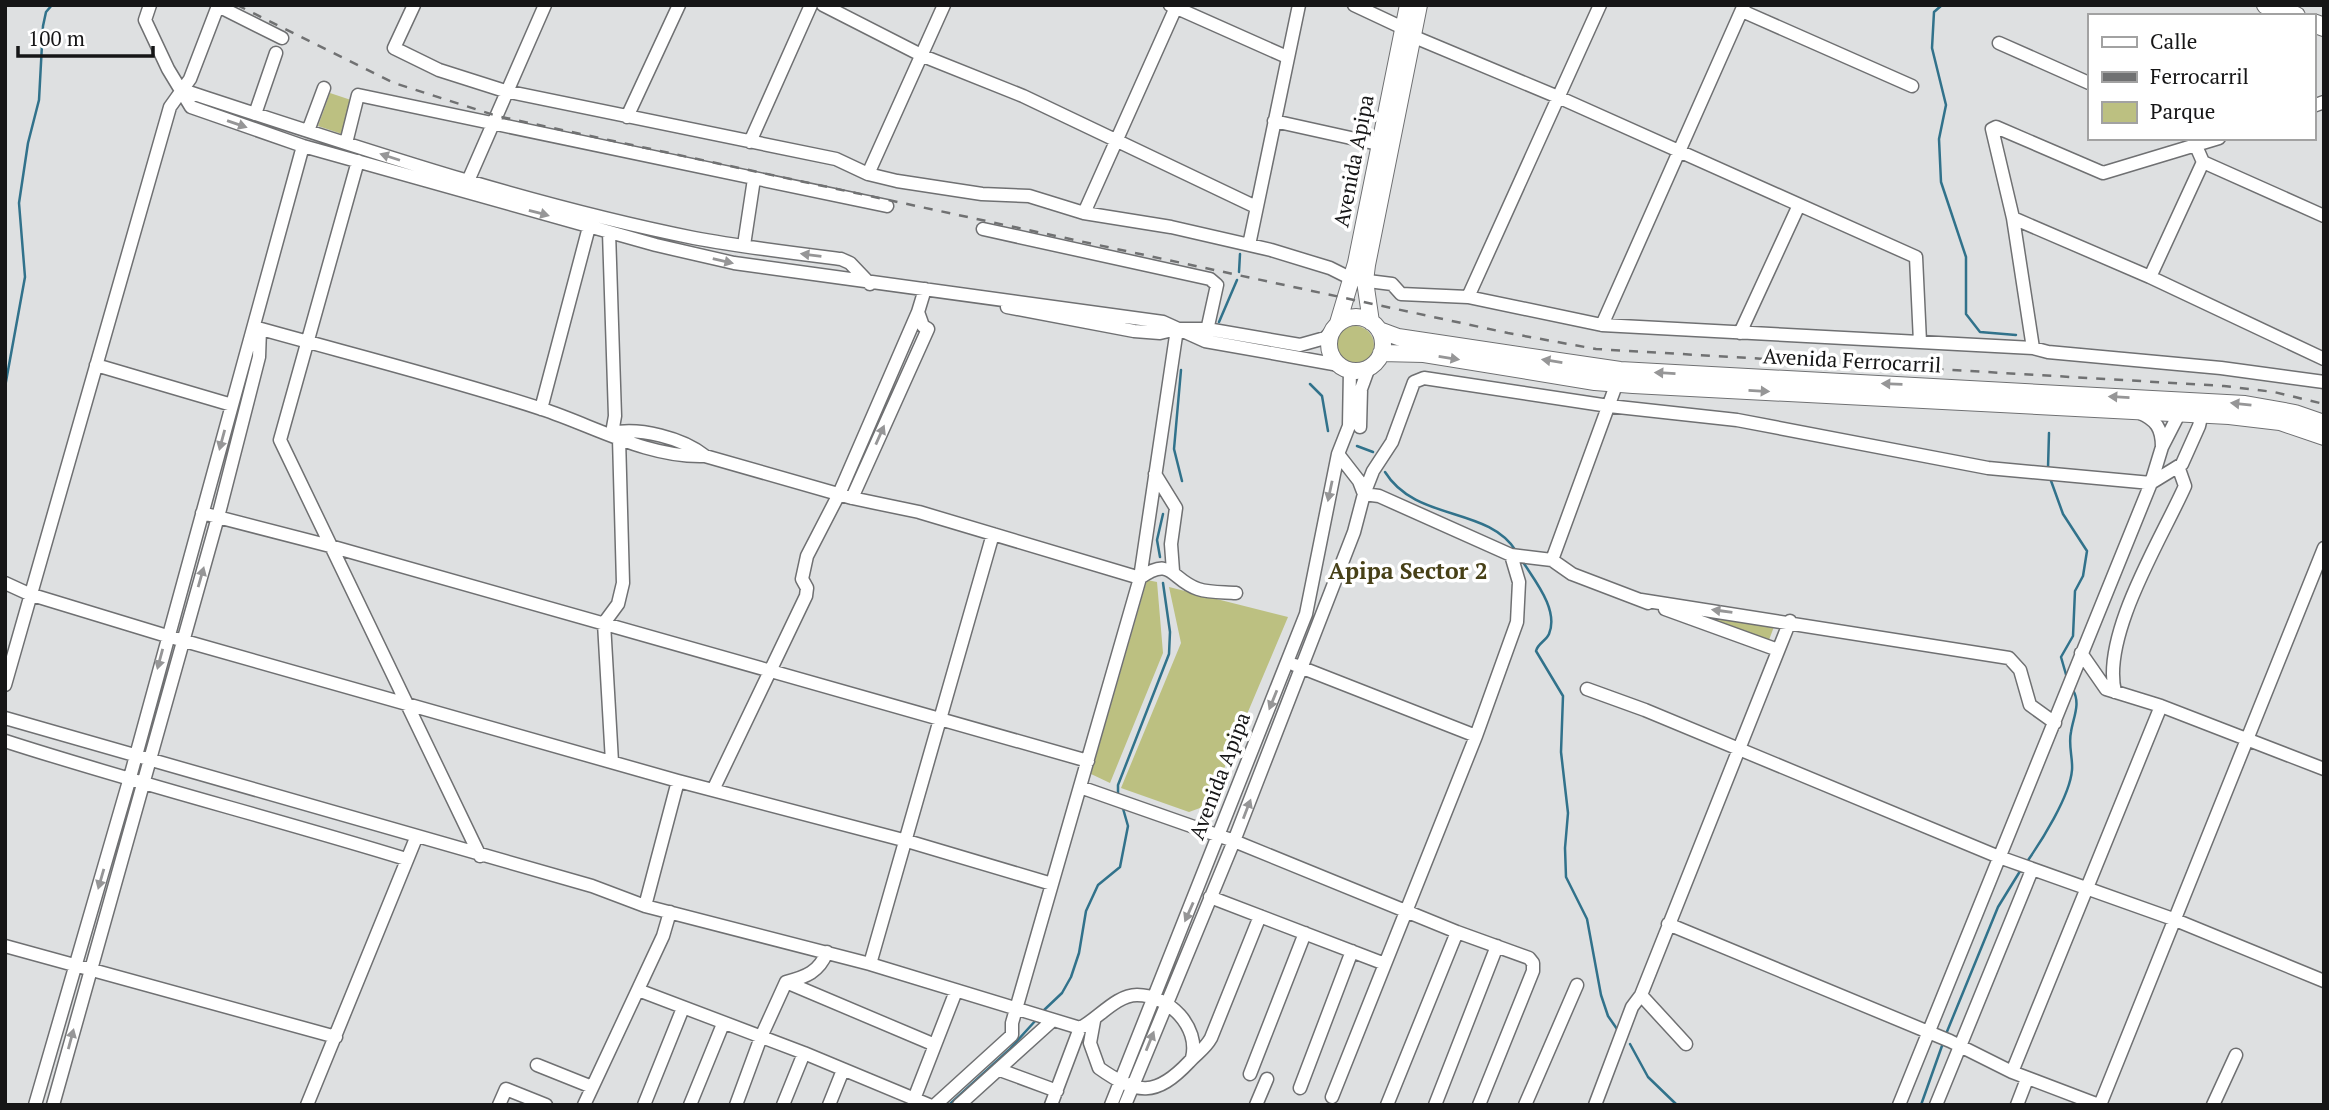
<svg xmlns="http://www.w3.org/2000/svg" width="2329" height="1110" viewBox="0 0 2329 1110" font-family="'PT Serif',serif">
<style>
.green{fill:#bcc081}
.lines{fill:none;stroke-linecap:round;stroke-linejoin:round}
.stream{stroke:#31728b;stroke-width:2.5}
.minor-casing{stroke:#6f7072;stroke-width:15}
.major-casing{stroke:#6f7072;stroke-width:18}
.highway-casing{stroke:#6f7072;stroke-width:20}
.minor{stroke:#fff;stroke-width:12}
.major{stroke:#fff;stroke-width:16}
.highway{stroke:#fff;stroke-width:18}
.rail{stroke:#707172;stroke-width:2.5;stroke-dasharray:9 9;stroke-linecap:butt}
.oneway{fill:#969697}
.labels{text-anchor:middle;stroke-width:7;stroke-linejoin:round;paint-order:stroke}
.street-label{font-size:21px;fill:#161617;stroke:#fff}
.neighbourhood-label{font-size:23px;font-weight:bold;fill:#474017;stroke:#fff}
</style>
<rect width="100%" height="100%" fill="#dee0e1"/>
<path class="green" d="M330 93 354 101 342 134 318 126Z
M1336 345a19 19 0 1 1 38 0a19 19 0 1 1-38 0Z
M1147 580 1157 582 1163 653 1110 783 1091 774Z
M1169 587 1288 617 1207 809 1200 808 1189 812 1121 788 1181 643Z
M1683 610 1775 624 1769 640Z"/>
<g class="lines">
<path class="stream" d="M1942 5 1934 12 1932 48 1946 105 1939 139 1941 182 1966 257V314L1980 332 2016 335
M1239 272 1240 254
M1219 322 1237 280
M1181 370 1174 449 1182 481
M1310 384 1322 396 1328 431
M5 387 25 277 19 203 28 143 39 100 43 26 46 12 52 5
M1357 446 1373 452
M2048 468 2049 433
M1385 472C1416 522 1488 506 1516 551
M2050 478 2063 514 2087 551 2083 576 2075 591 2073 636 2061 657 2067 678
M1160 557 1157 540 1163 514
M1523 562C1535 581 1559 610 1549 634 1546 641 1538 643 1536 651L1563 696 1561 752 1568 813 1565 848 1566 877 1587 919 1601 995 1608 1016 1617 1029
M1118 796V785L1169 654 1170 632 1163 583
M2026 863C2041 842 2070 796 2072 770 2073 758 2068 745 2071 732 2073 718 2081 704 2073 690
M1042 1012 1062 993 1071 977 1079 953 1086 911 1098 885 1120 867 1128 826 1122 805
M1946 1034 1998 907 2022 868
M1630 1044 1648 1077 1677 1105
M949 1105 1009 1050 1036 1020
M1921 1105 1943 1043"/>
<defs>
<path id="minor" d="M150 5 145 20 168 69 191 107 303 146 656 245 734 263 1163 322 1205 341 1339 365
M414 5 394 48 439 70 505 91 836 159 868 174 897 181 982 194 1029 196 1084 213 1171 227 1271 250 1330 268 1352 279 1392 284 1401 294 1468 297 1602 325 2033 348 2048 352 2221 368 2324 382
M823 5 923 56 1023 96 1256 207
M1170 5 1287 57
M1354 5 1403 28
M1742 11 1912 86
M1412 36 1558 97 1916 257 1920 342
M1999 43 2089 83
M182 90C351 145 520 203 694 238 742 247 792 253 841 259L850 263 870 284
M2313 106 2324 102
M255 114 276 53
M627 117 679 5
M1274 121 1378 144
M308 131 324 88
M750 142 811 5
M346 143 358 95 887 206
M2196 146 2203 162 2324 216
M358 161 280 440 480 856
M868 174 944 5
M468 181 545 5
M1084 213 1177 5
M2013 218 2150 277 2324 359
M983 229 1210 279 1217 285 1206 335
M609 232 615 416 612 433C639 427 683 438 705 456
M744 245 754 179
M1249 245 1299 5
M2150 277 2203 162
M1468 297 1600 5
M1007 307 1134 331 1160 333 1177 329H1207L1300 345 1325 338 1331 332
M1602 325 1744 5
M254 327C350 354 447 378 542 409 594 426 648 458 705 456L852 498 919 512 1140 578C1172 555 1171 580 1198 589 1210 593 1224 592 1236 593
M1740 333 1799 205
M2033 348 2013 218 1992 129 1996 127 2103 173 2219 138
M96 365 232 405
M541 409 589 227
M2140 413C2156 420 2162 428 2162 447
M1360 427 1361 389 1369 367
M1338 454 1359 481 1364 494
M1155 474 1176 508 1171 544 1173 571
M1364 494 1379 496 1511 555 1552 560 1572 574 1648 603
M852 498 928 329 923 326 918 312
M202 513 330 546 1088 761
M1552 560 1619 377
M5 583 29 594 167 636 678 781 907 841 1052 884
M1641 600 2009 658 2020 670 2030 705 2055 723
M1665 609 1778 650
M2081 653 2106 689 2161 706 2324 769
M1295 665 1476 736
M5 685 170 107 190 79 218 6 282 38
M1587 689 1645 710 1999 857 2173 919 2324 981
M2115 692C2101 635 2162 538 2185 486L2179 469
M5 718 592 886 645 906 870 964 1080 1028C1098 1019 1116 995 1137 995 1169 995 1200 1027 1192 1058
M5 741C138 784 273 818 406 859
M612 762 604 623 618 604 623 583 619 438
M1080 787 1234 841 1457 932 1529 958 1533 963V971L1479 1105
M713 790 806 596 807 588 802 579 807 556 839 494 918 312 925 289
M1210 897 1385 964
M645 906 678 781
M1668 924 1950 1041 2012 1072 2099 1105
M5 946 336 1037
M870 964 993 534
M786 982 935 1045
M786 982C806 977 819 972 827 952
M638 990 804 1053 929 1105
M1641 995 1686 1044
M1094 1021 1090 1043 1099 1068C1137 1095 1156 1097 1189 1062 1197 1053 1205 1049 1211 1038L1260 916
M537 1065 592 1087
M1000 1070 1057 1091
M2012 1072 2161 706
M1250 1074 1305 933
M1300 1088 1352 951
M1332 1097 1476 736 1517 622 1519 582 1511 555
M914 1099 956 991
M35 1105 129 781 303 146
M53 1105 218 517 259 357 260 329
M307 1105 416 838
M499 1105 506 1089 546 1105
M584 1105 663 936 670 912
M644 1105 683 1008
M690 1105 723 1024
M736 1105 761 1037 786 982
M783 1105 804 1053
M829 1105 843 1070
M935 1105 1012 1035V1023L1140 578 1177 329
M959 1105 1053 1020
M1051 1105 1080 1028
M1111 1105 1306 614 1338 454 1349 426 1350 370
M1125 1105 1234 841 1354 532 1364 494 1373 471 1392 442 1414 382 1424 378 1609 406 1737 420 1988 468 2151 483 2182 464 2199 426 2203 409
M1256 1105 1267 1079
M1387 1105 1457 932
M1435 1105 1497 946
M1525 1105 1577 985
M1595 1105 1632 1007 1641 995 1790 621
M1899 1105 2151 483 2162 447 2182 408
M1936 1105 2032 870
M2017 1105 2027 1079
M2100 1105 2324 548
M2213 1105 2236 1055"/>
<path id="major" d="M1329 344a27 27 0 1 1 54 0a27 27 0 1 1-54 0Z
M1371 322 1365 281 1367 265 1419 5
M1338 323 1356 263 1408 5
M1379 330 1398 337 1620 370 2245 404 2295 413 2324 423
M1381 353 1424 354 1595 382 1633 385 2229 416 2280 422 2324 437"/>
<path id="highway" d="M2266 5 2296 16
M2313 23 2324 27"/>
</defs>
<use href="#minor" class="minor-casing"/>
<use href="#major" class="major-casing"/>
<use href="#highway" class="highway-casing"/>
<use href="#minor" class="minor"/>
<use href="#major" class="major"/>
<use href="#highway" class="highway"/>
<path class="rail" d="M237 5 394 83 497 116 1508 333 1596 349 2224 386 2274 392 2324 404"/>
</g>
<defs><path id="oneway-solid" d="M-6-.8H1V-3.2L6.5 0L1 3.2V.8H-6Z" transform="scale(1.75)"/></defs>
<g class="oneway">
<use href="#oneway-solid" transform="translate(237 124) rotate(19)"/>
<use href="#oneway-solid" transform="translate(390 157) rotate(-162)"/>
<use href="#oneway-solid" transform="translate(539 213) rotate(15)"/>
<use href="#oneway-solid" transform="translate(811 255) rotate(-173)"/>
<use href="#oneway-solid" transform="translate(723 261) rotate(13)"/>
<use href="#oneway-solid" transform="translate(1449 358) rotate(9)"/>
<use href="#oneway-solid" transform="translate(1552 361) rotate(-171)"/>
<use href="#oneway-solid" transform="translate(1665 373) rotate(-177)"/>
<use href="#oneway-solid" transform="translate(1892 384) rotate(-178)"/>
<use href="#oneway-solid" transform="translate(1759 391) rotate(3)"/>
<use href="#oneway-solid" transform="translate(2119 397) rotate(-177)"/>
<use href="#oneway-solid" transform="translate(2241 404) rotate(-174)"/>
<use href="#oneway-solid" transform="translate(880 435) rotate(-66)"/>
<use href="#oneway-solid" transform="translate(222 440) rotate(105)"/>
<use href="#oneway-solid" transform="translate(1330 491) rotate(102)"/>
<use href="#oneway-solid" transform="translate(201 577) rotate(-74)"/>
<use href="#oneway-solid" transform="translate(1722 611) rotate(-172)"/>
<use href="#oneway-solid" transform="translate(160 659) rotate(105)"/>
<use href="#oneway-solid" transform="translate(1273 700) rotate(112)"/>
<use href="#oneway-solid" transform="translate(1247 809) rotate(-69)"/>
<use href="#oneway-solid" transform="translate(101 879) rotate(106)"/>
<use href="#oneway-solid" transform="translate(1189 912) rotate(114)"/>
<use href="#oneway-solid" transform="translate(71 1039) rotate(-75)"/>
<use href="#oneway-solid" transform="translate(1150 1041) rotate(-68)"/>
</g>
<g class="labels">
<g class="street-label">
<text transform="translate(1354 161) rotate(-79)" y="7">Avenida Apipa</text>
<text transform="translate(1852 361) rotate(3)" y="7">Avenida Ferrocarril</text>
<text transform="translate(1220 776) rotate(-69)" y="7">Avenida Apipa</text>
</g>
<g class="neighbourhood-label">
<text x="1408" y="579">Apipa Sector 2</text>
</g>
</g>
<rect width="2329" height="1110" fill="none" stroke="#161617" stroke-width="14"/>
<rect x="2088" y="14" width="228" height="126" fill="#ffffff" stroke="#a2a2a2" stroke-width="2"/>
<rect x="2102" y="37" width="35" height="10" fill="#ffffff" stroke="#a2a2a2" stroke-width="2"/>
<text x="2150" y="49" font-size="21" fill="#161617">Calle</text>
<rect x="2102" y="72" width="35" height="10" fill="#707172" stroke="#a2a2a2" stroke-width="2"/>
<text x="2150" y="84" font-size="21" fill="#161617">Ferrocarril</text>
<rect x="2102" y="102" width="35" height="21" fill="#bcc081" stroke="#a2a2a2" stroke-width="2"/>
<text x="2150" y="119" font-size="21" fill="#161617">Parque</text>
<path d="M18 46v10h135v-10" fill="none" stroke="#161617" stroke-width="3.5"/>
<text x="28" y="46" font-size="21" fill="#161617" stroke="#ffffff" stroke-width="5" paint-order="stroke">100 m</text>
</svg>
